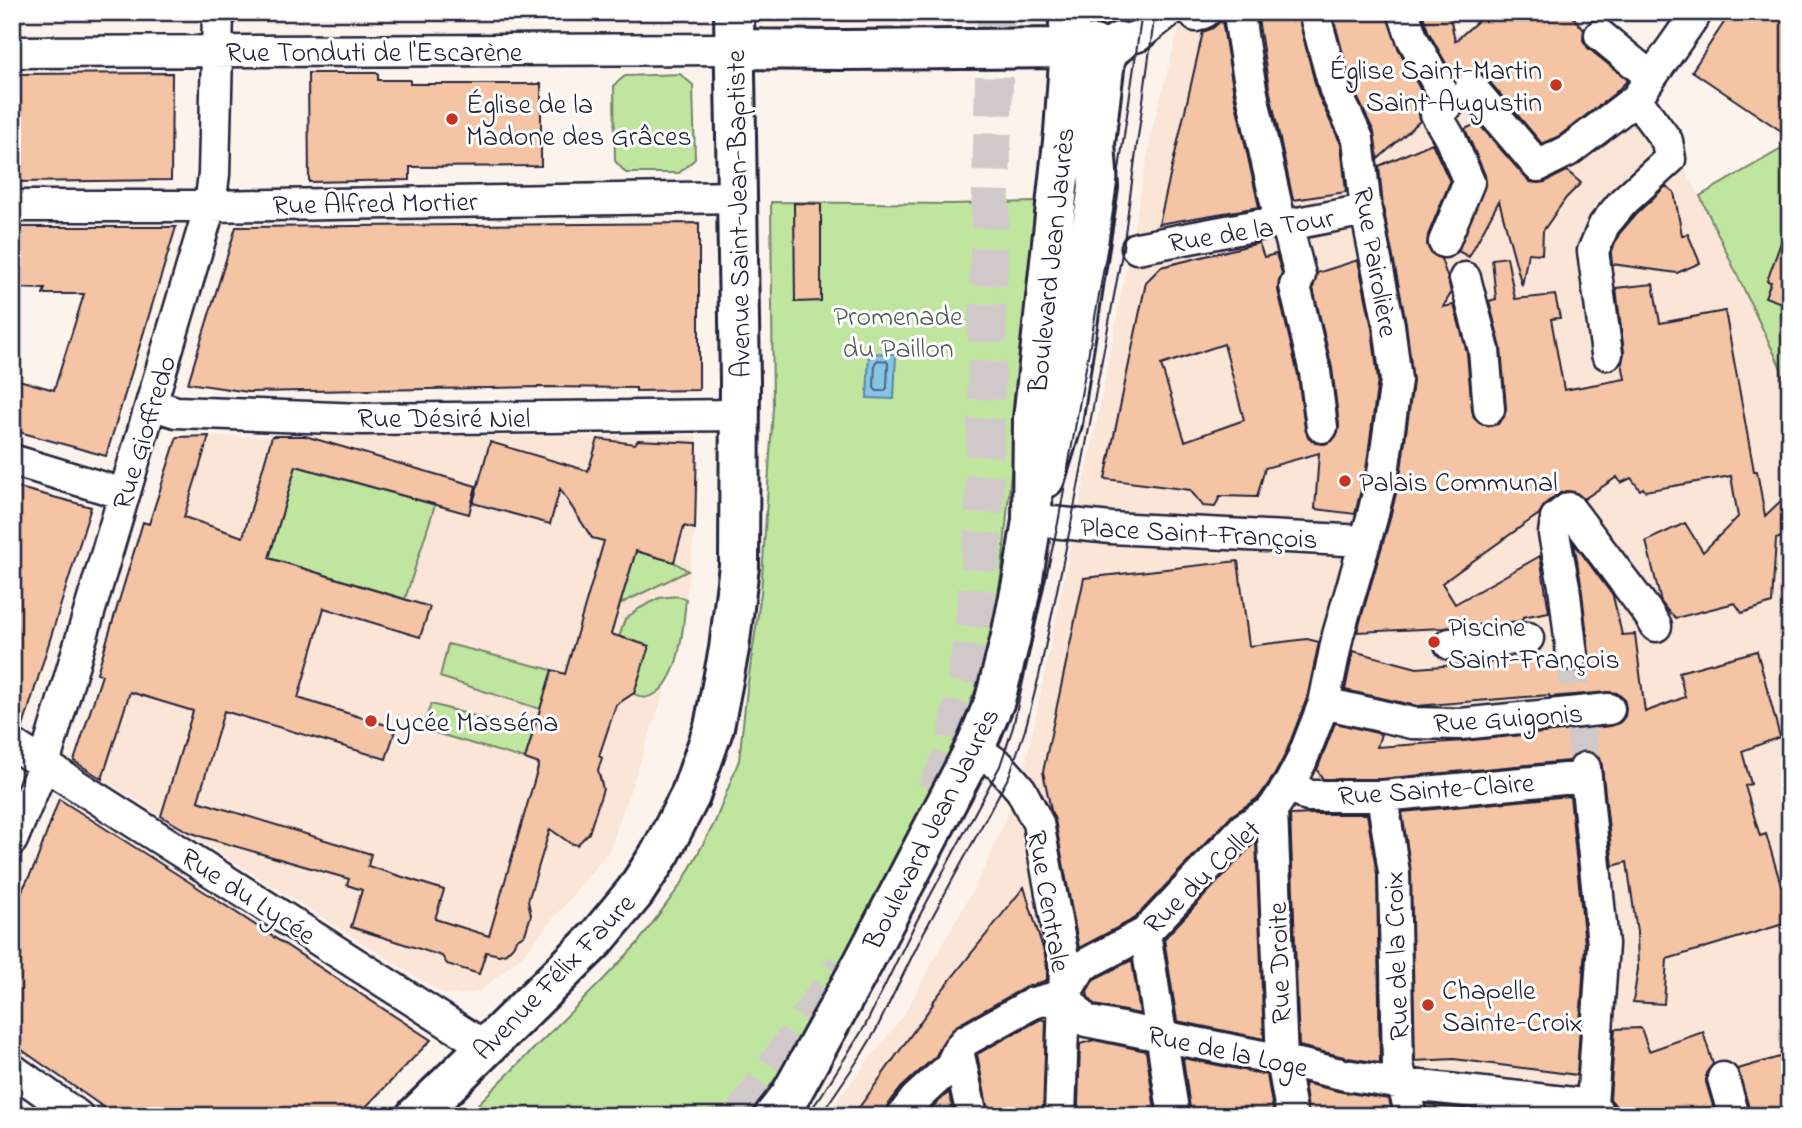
<svg xmlns="http://www.w3.org/2000/svg" width="1802" height="1128" viewBox="0 0 1802 1128" font-family="'Indie Flower',sans-serif">
<style>
.built{fill:#fae5d7}
.green{fill:#c0e59f;stroke:#71846d;stroke-width:2}
.water{fill:#87c5e7;stroke:#5f84a2;stroke-width:2}
.lines{fill:none;stroke-linecap:round;stroke-linejoin:round}
.shore{stroke:#4a6380;stroke-width:2}
.building{fill:#f4c4a4;stroke:#22223b;stroke-width:2;fill-rule:evenodd}
.minor-tunnel{stroke:#d1c9c9;stroke-width:30;stroke-dasharray:30 15;stroke-linecap:butt}
.major-tunnel{stroke:#d1c9c9;stroke-width:38;stroke-dasharray:38 19;stroke-linecap:butt}
.minor-casing{stroke:#22223b;stroke-width:35}
.major-casing{stroke:#22223b;stroke-width:44}
.minor{stroke:#fff;stroke-width:30}
.major{stroke:#fff;stroke-width:38}
.tram{stroke:#22223b;stroke-width:2}
.poi-dot{fill:#c8321e;stroke:#fff;stroke-width:2.5}
.labels{text-anchor:middle;stroke-width:6;stroke-linejoin:round;paint-order:stroke}
.street-label{font-size:28px;fill:#22223b;stroke:#fff}
.poi-label{font-size:28px;fill:#22223b;stroke:#fff;text-anchor:start}
.park-label{font-size:28px;fill:#515c59;stroke:#fff}
</style>
<rect width="100%" height="100%" fill="#fdf3ed"/>
<filter id="ink" filterUnits="userSpaceOnUse"><feTurbulence type="fractalNoise" baseFrequency=".0143" numOctaves="2"/><feDisplacementMap in="SourceGraphic" scale="14" xChannelSelector="R" yChannelSelector="G"/><feConvolveMatrix kernelMatrix="1 2 1 2 8 2 1 2 1" color-interpolation-filters="sRGB"/></filter>
<g filter="url(#ink)">
<path class="built" d="M1183 12H1449L1451 22 1460 39 1569 12 1629 80 1700 196 1781 368 1790 419V630L1787 647 1790 662V1116H825L903 1016 986 866 1024 772 1097 421 1154 122Z
M305 436H697L695 529 679 650 609 851 525 953 480 991 462 995 443 994 74 761 101 675 97 673 143 522 149 524 177 437Z"/>
<path class="green" d="M680 74 693 85 695 159 679 173H626L615 161 614 85 625 76Z
M1790 144V419L1781 368 1700 196Z
M771 202 949 204 1036 202 1002 569 991 639 975 691 951 749 896 861 792 1054 767 1091 748 1116H466L601 982 637 944 682 883 715 822 739 760 747 689 761 593 773 408Z
M296 466 435 505 405 599 269 558Z
M636 551 674 562 688 571 620 604Z
M677 596 686 599C683 626 681 678 655 694 652 696 648 697 644 698L634 694 648 646 619 637 625 619 640 608 659 598Z
M448 644 552 670 540 709 440 677Z
M431 704 533 732 525 759 422 729Z"/>
<path class="water" d="M869 353 896 354 894 399 867 398Z"/>
<g class="lines">
<path class="shore" d="M878 360 886 361 888 363 887 388 884 391H877L874 388 875 363Z"/>
</g>
<path class="building" d="M1257 12H1297L1318 95 1341 144 1346 192 1293 200 1269 88Z
M1332 12H1386L1397 46 1426 100 1421 106 1419 113 1420 121 1378 159 1374 132 1351 84Z
M1422 12H1449L1455 41 1488 12H1569L1584 30 1583 40 1588 48 1628 80 1614 94 1559 136 1542 144 1484 75 1478 71 1469 70 1460 73 1455 80 1428 31Z
M1731 12H1790V137L1692 71Z
M1222 20 1234 94 1259 207 1159 224 1203 32 1213 28Z
M172 73 171 180 16 182V74Z
M308 73H378V80H410V84H541V166L410 167V180L309 182Z
M1478 123 1525 177 1530 182 1538 183 1545 182 1567 171 1581 183 1566 198 1543 231 1542 254 1528 253 1522 286 1499 201 1469 257 1458 251 1486 182 1485 175 1465 129Z
M1432 143 1450 182 1428 235 1427 245 1431 253 1441 259 1448 279 1451 293 1443 307 1454 305 1467 353 1472 410 1474 418 1481 424 1490 426 1498 424 1504 417 1506 408 1501 348 1489 301 1496 299 1492 259 1507 257 1515 299 1555 295 1560 318 1551 319 1564 390 1625 379 1622 363 1624 352 1616 288 1653 284 1660 323 1725 311 1754 471H1757L1765 516 1790 492V534L1776 539 1772 603 1742 613 1735 603 1676 618 1667 610 1661 602 1646 541 1685 523 1703 552 1738 517 1731 476 1645 491 1643 488 1640 490 1631 478 1621 483 1617 477 1584 499 1575 492 1566 491 1558 494 1545 504 1539 514 1442 583 1455 604 1540 556 1549 612 1523 617 1521 621 1444 628 1357 632 1389 522 1400 477 1413 382 1406 323 1383 207 1379 166Z
M1666 186 1674 192 1682 235 1688 234 1700 263 1677 273 1612 264 1611 253 1619 234 1636 214Z
M794 203 821 204V301L795 302Z
M699 223V390L636 391V388L542 387 248 392 188 383 236 227Z
M1787 226 1790 227V306L1765 297 1771 282 1767 281Z
M15 227H176L106 456 12 430V378L54 390 84 294H43L45 289 12 288V235H14Z
M1259 243 1264 257 1276 254 1282 273 1279 280 1278 290 1298 375 1305 429 1309 438 1316 443 1325 444 1333 440 1338 433 1339 425 1332 368 1313 288 1317 273 1358 260 1372 328 1378 380 1366 470 1355 514 1315 509 1319 453 1265 468 1257 497 1220 496 1215 507 1203 506 1190 490 1105 479 1146 282 1161 267ZM1224 344 1244 420 1185 441 1161 365Z
M209 436 184 517 243 537 272 436H305L476 486 469 514 296 466 269 558 430 607 420 637 324 608 298 698 396 728 386 759 224 711 198 801 371 854 368 866 444 890 435 919 489 936 539 764 525 759 552 670 565 674 604 541 592 538 560 489 550 524 473 503 490 442 588 471 598 439 635 444 638 440 697 443 695 529 684 526 674 562 636 551 611 634 649 646 634 693 616 705 599 756 602 758 598 770 603 789 589 833 577 845 570 843 550 829 528 901 531 915 525 934 516 940 513 946 506 953 499 955 486 952 479 974 447 964 442 956 351 927 362 890 347 885 349 879 203 837 187 831 161 816 193 711 130 692 102 779 74 761 102 675 97 673 143 522 149 524 177 437Z
M12 486 91 507 22 730 12 727Z
M1574 543 1613 596 1622 635 1635 634 1645 712 1685 697 1679 672 1757 651 1780 737 1742 751 1751 784 1745 786 1760 836 1766 834 1781 885 1785 884 1790 902V922L1667 959 1664 1004 1633 1002 1638 969 1637 932 1627 862 1613 866 1602 766 1600 758 1593 752 1583 751 1574 754 1569 761 1381 779H1323L1317 770 1335 723 1381 734 1377 747 1463 741 1611 726 1620 723 1625 716 1626 708 1624 699 1617 693 1608 692 1550 697 1549 695 1417 706 1345 690 1353 651 1417 668 1555 657 1558 665 1564 671 1573 672 1582 669 1588 663 1589 653 1581 584Z
M1238 561 1249 646 1307 639 1319 642 1307 698 1285 755 1275 774 1259 797 1231 816 1134 919 1079 948 1055 820 1051 810 1043 772 1084 578Z
M1570 796 1585 944 1577 1075 1454 1059 1415 1061 1411 872 1402 812Z
M59 799 194 885 431 1040 357 1116H116L12 1043V910L35 865Z
M1313 814H1367L1377 874 1380 1063 1348 1058 1299 1046 1290 815Z
M1255 842 1256 841 1264 1039 1177 1021 1164 939Z
M1024 887 1045 955 1047 969V980L1024 988 956 1026 944 1040 936 1056 901 1088 888 1105 885 1116H853L933 1004 932 1003Z
M1132 960 1140 1014 1095 1005 1088 997 1087 991 1094 979Z
M1041 1019 1046 1021 1043 1116H989L977 1054Z
M1641 1028 1649 1051 1703 1032 1713 1064 1706 1073V1082L1716 1116H1619L1615 1105 1610 1099 1615 1029Z
M1094 1040 1146 1051 1156 1116H1083L1078 1105 1080 1044Z
M1790 1054V1078L1787 1079 1790 1116H1751L1738 1069Z
M1183 1058 1267 1075 1274 1116H1191Z
M1304 1083 1342 1092 1389 1099 1393 1116H1309Z
M949 1092 954 1116H924L928 1111Z
M1426 1104 1466 1109V1116H1428Z"/>
<g class="lines">
<path class="minor-tunnel" d="M1572 655 1576 692
M1581 729 1585 768"/>
<path class="major-tunnel" d="M935 792 955 749 972 643 984 525 988 290 996 12
M743 1116 844 967"/>
<defs>
<path id="minor" d="M1239 12C1247 83 1265 151 1280 221
M1403 12 1412 38 1449 104
M1196 16 1205 12
M1600 35 1651 77
M1119 42 1138 36 1168 12
M12 52 735 49
M1471 87 1538 166 1568 151 1636 99 1697 12
M1436 114 1450 138 1469 182 1444 242
M12 206H210L738 197
M1287 225 1300 275 1295 286 1315 372 1322 427
M1137 248 1280 221 1287 225 1366 210
M1465 278 1484 350 1489 409
M1607 354 1593 251 1604 225 1623 202 1670 159 1667 141 1636 99
M151 404 176 412 362 419 739 415
M12 460 124 494
M1032 520 1111 528 1365 541
M1450 644 1528 638
M1572 655 1564 586 1554 534 1556 518 1569 508 1648 613 1656 626
M1324 703 1412 723 1461 724 1609 709
M12 744 486 1047
M975 748 1000 766 1009 776 1021 790 1038 823 1065 968 1060 1116
M1585 768 1603 944 1592 1105
M1290 783 1308 796H1382L1586 777
M1382 796 1394 872 1398 1065 1411 1116
M1272 810 1282 1060 1292 1116
M12 840 44 764 210 206 214 174 218 12
M1145 933 1174 1116
M1064 995 1086 1021 1282 1060 1345 1075 1403 1084 1592 1105 1601 1116
M958 1050 972 1116
M12 1069 78 1116
M1723 1078 1734 1116
M902 1116 915 1099 950 1067 958 1050 965 1041 1033 1003 1064 995 1082 966 1145 933 1244 828 1272 810 1290 783 1301 762 1324 703 1338 635 1372 518 1383 473 1396 380 1389 325 1366 210 1358 139 1335 90 1314 12"/>
<path id="major" d="M1068 12 1073 72
M735 49 842 50 1070 48 1094 45
M1045 478 1062 423 1098 187 1095 143 1105 60 1109 50 1119 42
M416 1116 596 939 635 892 661 852 690 796 714 727 729 649 739 566 740 381 734 12
M774 1116 790 1096 863 963 975 748 995 700 1010 641 1023 578 1032 520 1033 419 1064 132 1070 48"/>
</defs>
<use href="#minor" class="minor-casing"/>
<use href="#major" class="major-casing"/>
<use href="#minor" class="minor"/>
<use href="#major" class="major"/>
<path class="tram" d="M806 1116 821 1096 865 1026 914 926 1000 766 1013 727 1058 523 1108 245 1142 12
M820 1116 860 1057 875 1032 924 932 1009 776 1025 730 1039 676 1071 524 1123 248 1155 12"/>
</g>
</g>
<g class="poi-dot">
<circle cx="1556" cy="85" r="7"/>
<circle cx="452" cy="119" r="7"/>
<circle cx="1345" cy="481" r="7"/>
<circle cx="1434" cy="642" r="7"/>
<circle cx="371" cy="721" r="7"/>
<circle cx="1428" cy="1005" r="7"/>
</g>
<g class="labels">
<g class="street-label">
<text x="374" y="61">Rue Tonduti de l'Escarène</text>
<text transform="translate(375 202) rotate(-1)" y="10">Rue Alfred Mortier</text>
<text transform="translate(737 214) rotate(-91)" y="10">Avenue Saint-Jean-Baptiste</text>
<text transform="translate(1251 229) rotate(-9)" y="10">Rue de la Tour</text>
<text transform="translate(1050 260) rotate(-84)" y="10">Boulevard Jean Jaurès</text>
<text transform="translate(1377 262) rotate(80)" y="10">Rue Pairolière</text>
<text x="444" y="427">Rue Désiré Niel</text>
<text transform="translate(143 432) rotate(-73)" y="10">Rue Gioffredo</text>
<text transform="translate(1199 532) rotate(3)" y="10">Place Saint-François</text>
<text transform="translate(1508 717) rotate(-4)" y="10">Rue Guigonis</text>
<text transform="translate(1436 788) rotate(-4)" y="10">Rue Sainte-Claire</text>
<text transform="translate(930 828) rotate(-63)" y="10">Boulevard Jean Jaurès</text>
<text transform="translate(1201 876) rotate(-44)" y="10">Rue du Collet</text>
<text transform="translate(249 895) rotate(33)" y="10">Rue du Lycée</text>
<text transform="translate(1050 901) rotate(80)" y="10">Rue Centrale</text>
<text transform="translate(1395 956) rotate(-92)" y="10">Rue de la Croix</text>
<text transform="translate(1278 963) rotate(-92)" y="10">Rue Droite</text>
<text transform="translate(553 976) rotate(-46)" y="10">Avenue Félix Faure</text>
<text transform="translate(1228 1050) rotate(12)" y="10">Rue de la Loge</text>
</g>
<g class="poi-label">
<text x="1542" y="79" text-anchor="end">Église Saint-Martin<tspan x="1542" dy="32">Saint-Augustin</tspan></text>
<text x="466" y="113">Église de la<tspan x="466" dy="32">Madone des Grâces</tspan></text>
<text x="1359" y="491">Palais Communal</text>
<text x="1448" y="636">Piscine<tspan x="1448" dy="32">Saint-François</tspan></text>
<text x="385" y="731">Lycée Masséna</text>
<text x="1442" y="999">Chapelle<tspan x="1442" dy="32">Sainte-Croix</tspan></text>
</g>
<g class="park-label">
<text x="898" y="325">Promenade<tspan x="898" dy="32">du Paillon</tspan></text>
</g>
</g>
<rect width="1802" height="1128" fill="none" stroke="#fff" stroke-width="42"/>
<rect x="21" y="21" width="1760" height="1086" fill="none" stroke="#22223b" stroke-width="2.5" filter="url(#ink)"/>
</svg>
